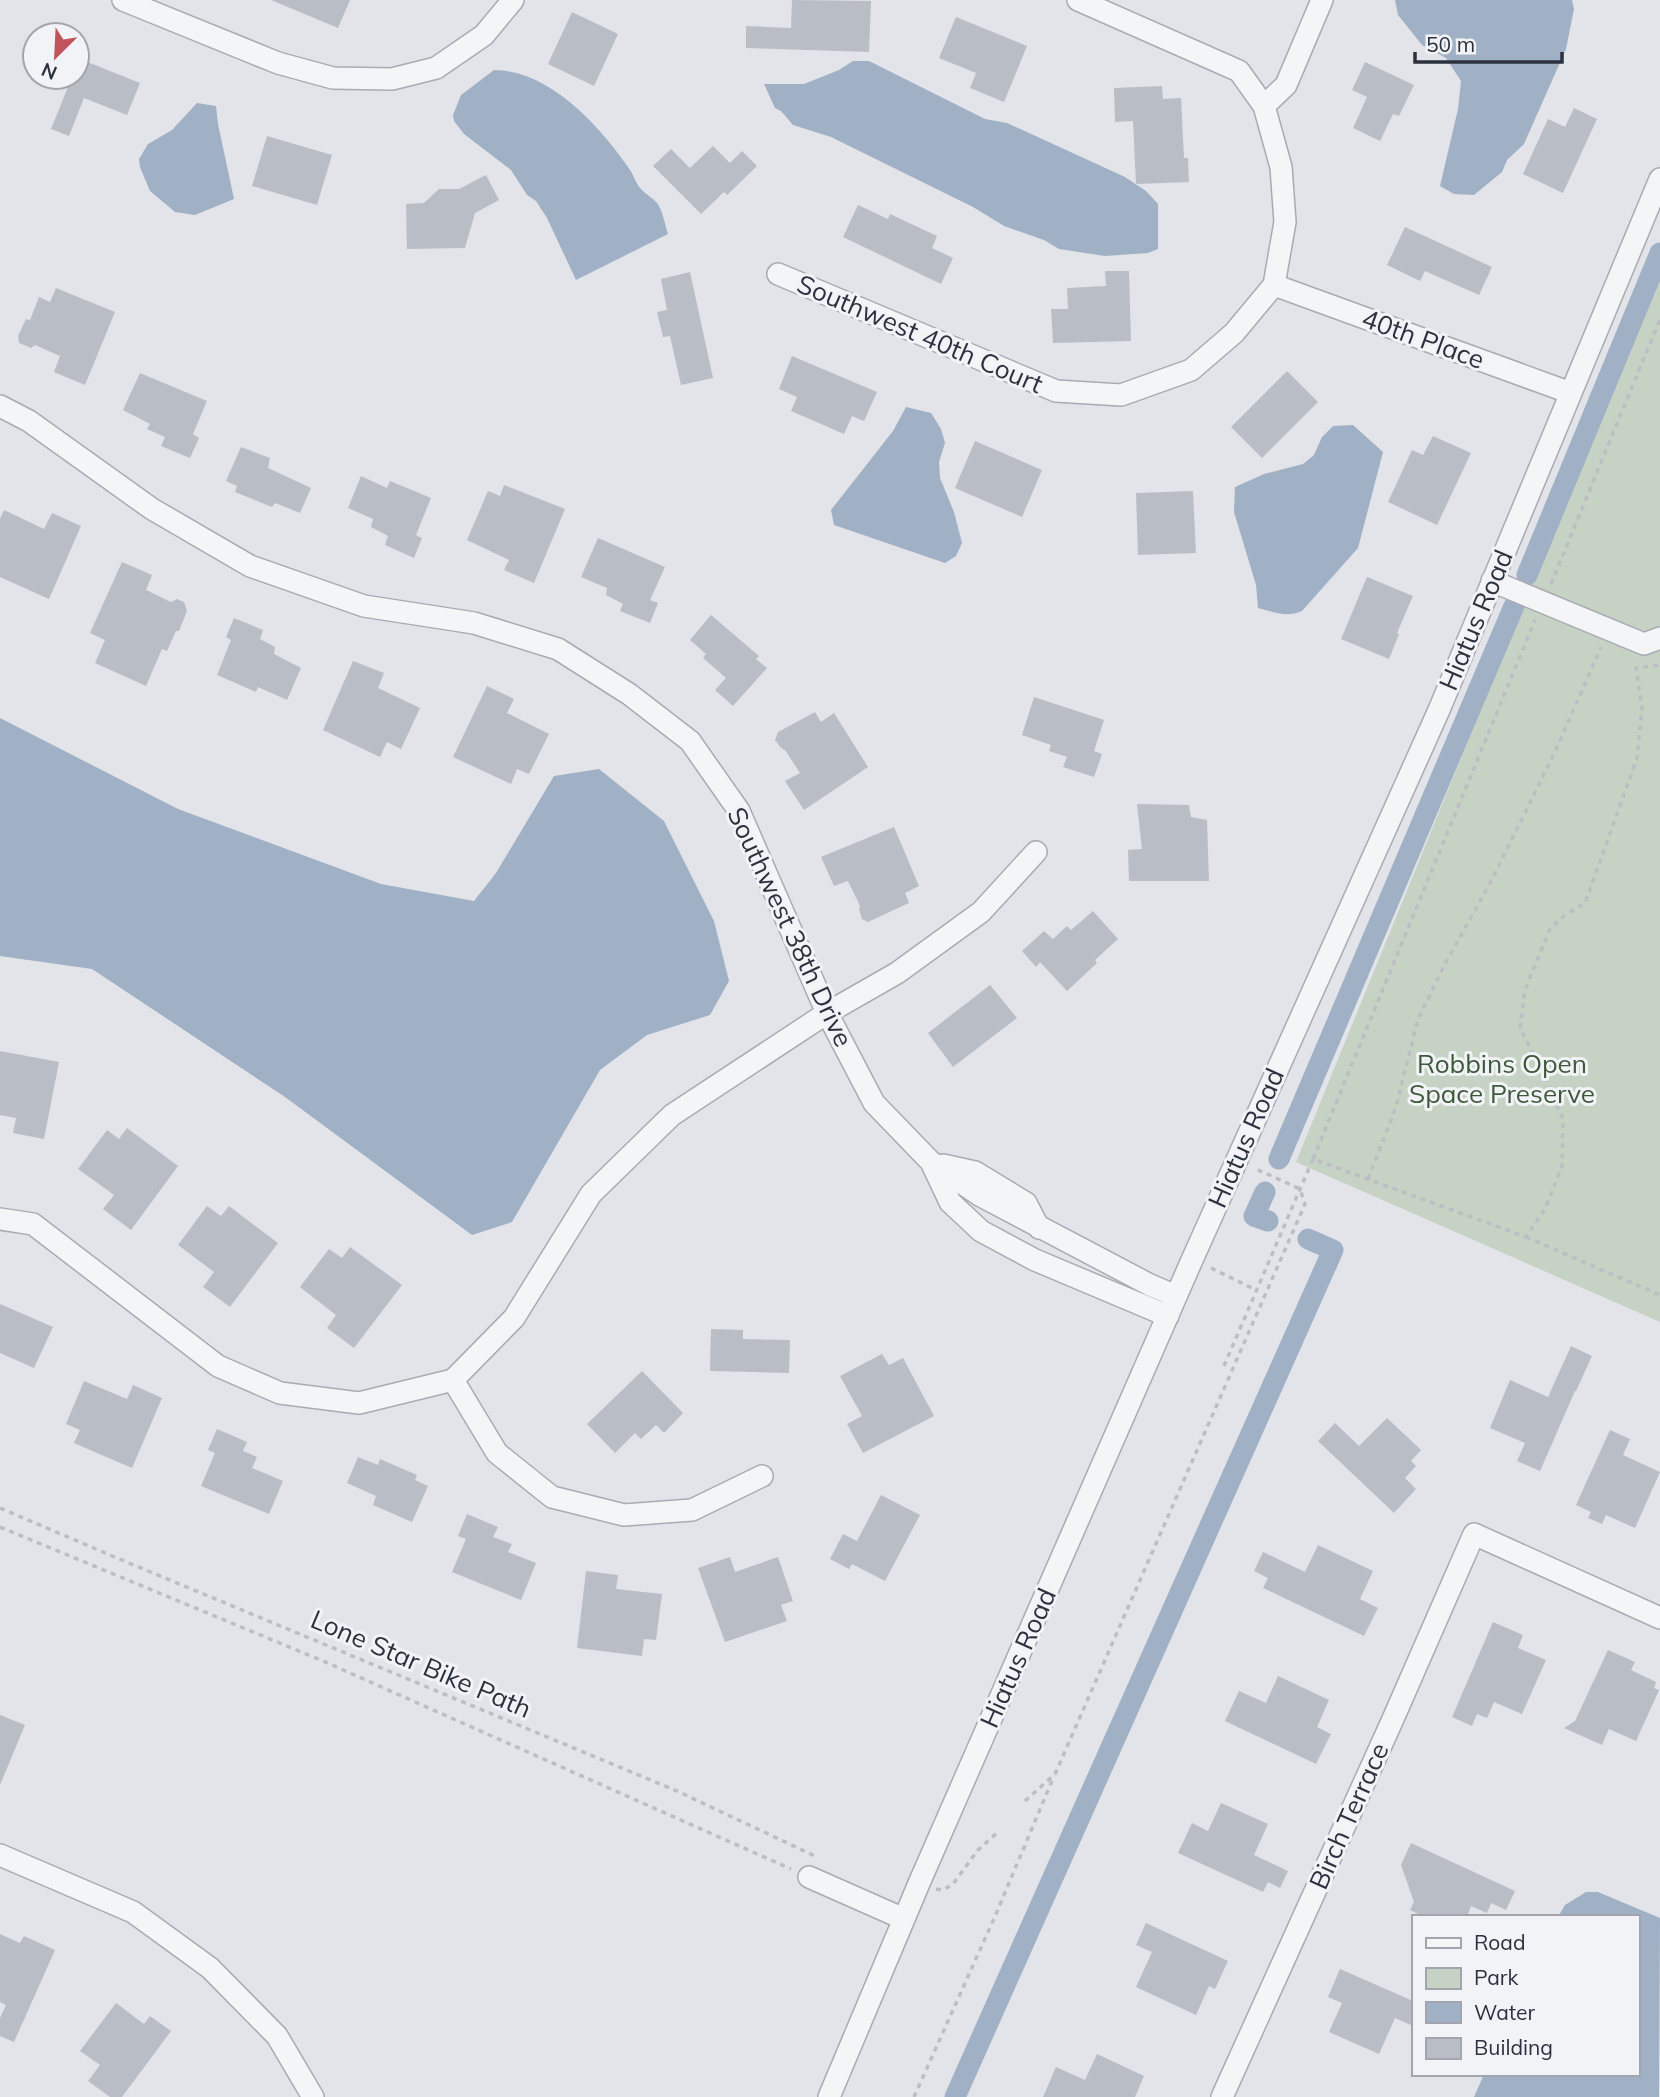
<svg xmlns="http://www.w3.org/2000/svg" width="1660" height="2097" viewBox="0 0 1660 2097" font-family="Mulish,sans-serif">
<style>
.green{fill:#c6d2c4}
.water{fill:#a0b0c5}
.lines{fill:none;stroke-linecap:round;stroke-linejoin:round}
.canal{stroke:#a0b0c5;stroke-width:21}
.building{fill:#b9bdc5}
.minor-casing{stroke:#a8abb3;stroke-width:24}
.path{stroke:#bcbec3;stroke-width:3.5;stroke-dasharray:5 5;stroke-linecap:butt}
.minor{stroke:#f4f5f7;stroke-width:21}
.labels{text-anchor:middle;stroke-width:6;stroke-linejoin:round;paint-order:stroke}
.street-label{font-size:26px;fill:#2c313f;stroke:#f1f3f6}
.park-label{font-size:26px;fill:#3e593a;stroke:#f1f3f6}
</style>
<rect width="100%" height="100%" fill="#e2e4e9"/>
<path class="green" d="M1660 271V1322L1296 1162Z"/>
<path class="water" d="M1395 0H1572L1574 9 1566 49 1524 144 1507 160 1502 172 1474 195 1454 194 1440 186 1458 109 1461 81 1446 58 1422 45 1398 15Z
M853 61H869L985 119 1007 123 1125 177 1146 191 1158 204V249L1148 253 1105 256 1059 249 1044 240 1004 226 973 207 831 137 793 125 781 111 775 108 764 84H804L839 70Z
M494 70C550 70 601 127 630 170 634 176 636 184 641 189 645 194 653 198 657 203 663 211 665 225 668 234L576 280 547 218 536 201 527 195 511 170 464 134 454 121 453 115 461 95Z
M197 103 216 106 218 124 234 199 195 215 175 212 150 191 140 167 139 159 148 144 172 130Z
M906 407 931 413 941 429 945 443 939 462 940 478 954 512 962 543 956 556 945 563 834 525 831 510 893 431Z
M1353 425 1383 452 1358 548 1302 611C1286 618 1274 612 1258 608L1256 585 1234 512 1235 487 1264 474 1303 464 1314 455 1322 437 1333 426Z
M0 718 178 809 381 884 474 901 496 873 554 776 599 769 664 821 714 921 729 981 710 1015 647 1035 600 1070 512 1222 472 1235 285 1097 92 969 0 956Z
M1586 1892H1598L1660 1918 1659 2097H1474L1484 2074H1637V1917H1558L1565 1905Z"/>
<g class="lines">
<path class="canal" d="M1527 575 1660 253
M1279 1159 1514 606
M1265 1192 1254 1216 1268 1221
M955 2097 1333 1250 1308 1239"/>
</g>
<path class="building" d="M271 0H350L338 28Z
M792 0 871 1 869 52 746 48V26L791 28Z
M572 12 618 34 594 86 548 64Z
M956 17 1027 46 1004 102 970 88 976 73 939 58Z
M80 59 140 83 127 115 84 98 69 136 51 129 72 77H77V65Z
M1365 62 1414 85 1399 116 1393 114 1380 141 1353 128 1367 97 1352 90Z
M1162 86 1163 99 1181 98 1184 158H1188L1189 182 1136 184 1133 121 1115 122 1114 88Z
M1574 108 1597 119 1563 193 1523 174 1548 119 1565 127Z
M267 136 332 155 317 205 252 186Z
M713 146 730 163 742 151 757 166 727 195 724 192 701 214 653 166 671 149 690 168Z
M486 175 499 200 475 213 465 248 407 249 406 204 424 203 439 189H459Z
M858 205 888 219 890 214 937 236 932 248 953 258 941 284 843 237Z
M1405 227 1492 267 1479 295 1425 271 1420 281 1387 265Z
M1105 271H1129L1131 341 1053 343 1051 309H1068L1067 288 1106 286Z
M690 272 713 378 681 385 670 336 663 337 657 312 667 310 661 279Z
M56 288 115 312 85 385 54 372 60 356 35 345 31 348 19 343 18 336 26 319 30 320 39 297 50 302Z
M792 356 877 392 864 421 852 416 844 434 791 411 797 397 779 389Z
M1287 371 1318 402 1262 458 1231 427Z
M140 373 207 401 193 434 199 438 190 458 161 446 165 437 147 429 150 424 123 410Z
M1433 436 1471 453 1437 525 1388 502 1412 450 1423 455Z
M975 441 1042 470 1022 517 955 488Z
M241 447 270 458 268 468 311 488 300 513 275 503 272 507 235 492 237 486 226 481Z
M361 476 387 488 390 481 431 498 416 535 422 538 414 558 385 545 388 536 371 527 373 519 348 508Z
M504 485 565 509 534 583 504 570 509 560 467 540 488 491 500 496Z
M1193 491 1196 553 1138 555 1136 493Z
M4 510 44 529 52 513 81 526 49 599 0 577V519Z
M598 538 665 567 650 600 658 603 650 623 620 611 623 604 606 595 607 588 581 577Z
M122 562 152 575 146 590 171 602 177 599 184 602 187 611 179 631H176L167 651 162 649 146 686 95 663 105 640 90 633Z
M1367 577 1413 596 1397 633 1399 634 1389 659 1341 639Z
M711 615 759 656 756 659 767 668 733 706 715 690 726 678 703 658 706 654 690 640Z
M234 618 263 630 260 639 275 647 274 654 301 668 287 700 258 687 256 692 217 675 231 640 226 637Z
M353 661 384 673 378 688 420 708 401 749 387 742 380 757 323 730Z
M487 686 514 699 507 713 549 734 529 774 517 769 511 784 453 757Z
M1034 697 1104 720 1094 751 1102 754 1094 777 1063 767 1067 757 1049 751 1051 745 1022 735Z
M815 712 821 722 834 713 868 767 804 810 785 781 800 773 785 750 781 748 775 740 778 732Z
M1137 804 1189 805 1191 817 1207 820 1209 881H1129L1128 850 1142 849Z
M894 827 919 886 905 893 909 903 868 922 862 919 859 909 860 906 848 881 834 886 821 857Z
M1093 911 1118 939 1095 960 1097 963 1067 991 1040 962 1036 967 1022 951 1044 931 1053 939 1067 926 1071 930Z
M990 985 1017 1018 953 1067 928 1033Z
M0 1051 59 1062 44 1139 13 1133 16 1118 0 1115Z
M127 1128 178 1166 131 1230 103 1209 114 1195 78 1169 107 1130 119 1139Z
M207 1206 221 1216 229 1206 278 1243 230 1307 203 1287 214 1272 178 1245Z
M350 1247 402 1285 354 1348 327 1328 336 1315 300 1287 329 1249 342 1258Z
M0 1304 53 1327 34 1368 0 1353Z
M711 1329 743 1330V1339L790 1340 789 1373 710 1371Z
M1571 1346 1592 1356 1576 1391H1575L1540 1471 1517 1461 1525 1443 1490 1428 1510 1380 1548 1397Z
M882 1354 889 1365 903 1358 934 1416 863 1453 847 1424 862 1416 840 1376Z
M642 1371 683 1413 664 1433 656 1425 641 1439 635 1433 615 1453 587 1424Z
M84 1381 127 1399 133 1385 162 1398 132 1468 74 1443 80 1430 66 1424Z
M1387 1418 1421 1450 1411 1461 1416 1466 1405 1478 1416 1489 1394 1513 1318 1441 1335 1423 1359 1446Z
M217 1429 247 1442 243 1451 257 1457 252 1468 283 1481 269 1514 201 1486 215 1453 208 1450Z
M1610 1430 1630 1439 1623 1455 1660 1472 1635 1528 1606 1515 1602 1524 1588 1518 1591 1512 1576 1505Z
M358 1457 378 1465 380 1459 417 1475 415 1480 428 1486 412 1522 373 1505 376 1496 347 1483Z
M881 1495 920 1515 885 1581 852 1564 849 1569 830 1559 843 1534 857 1541Z
M467 1514 498 1527 493 1537 512 1544 508 1552 536 1563 521 1600 452 1572 466 1539 458 1536Z
M1318 1545 1373 1571 1360 1599 1378 1608 1364 1636 1263 1588 1268 1578 1254 1571 1263 1552 1305 1572Z
M730 1557 735 1572 778 1557 793 1601 781 1605 787 1621 725 1642 698 1568Z
M586 1571 618 1575 616 1589 662 1594 656 1640 644 1639 642 1656 577 1648Z
M1493 1622 1523 1635 1518 1648 1546 1660 1522 1714 1494 1702 1487 1718 1477 1714 1472 1726 1452 1717Z
M1608 1650 1635 1662 1631 1670 1656 1682 1654 1688 1659 1690 1636 1741 1609 1729 1602 1745 1564 1728 1575 1721Z
M1278 1676 1329 1700 1317 1727 1331 1734 1316 1764 1225 1721 1239 1691 1266 1703Z
M0 1715 25 1725 0 1785Z
M1221 1803 1268 1824 1254 1855 1288 1871 1280 1888 1268 1882 1263 1892 1178 1853 1192 1823 1208 1831Z
M1411 1843 1515 1891 1506 1910 1491 1903 1487 1913 1471 1906 1467 1917H1424L1410 1910 1414 1902 1401 1865Z
M1146 1923 1228 1961 1215 1989 1209 1986 1196 2015 1136 1987 1152 1952 1136 1945Z
M0 1934 20 1943 24 1936 55 1950 14 2042 0 2036V2018L6 2005 0 2002Z
M1340 1969 1413 2001V2026L1395 2018 1379 2054 1329 2032 1342 2003 1328 1997Z
M116 2003 144 2024 150 2016 171 2031 122 2097H110L88 2081 100 2065 80 2051Z
M1097 2054 1144 2076 1135 2097H1043L1056 2067 1085 2080Z"/>
<g class="lines">
<defs>
<path id="minor" d="M123 0 278 63 333 78 392 79 436 68 484 35 513 0
M1078 0 1239 71 1264 106 1281 167 1285 222 1274 285
M1264 106 1286 85 1322 0
M778 274 1056 391 1121 395 1191 370 1234 333 1274 285
M1274 285 1571 393
M0 406 29 421 152 509 250 566 364 606 474 623 558 649 629 694 690 741 739 811 827 1013 874 1103 931 1162 981 1196 1150 1285 1176 1296
M1492 581 1644 644 1660 638
M932 1164 950 1202 981 1231 1035 1260 1168 1316
M943 1165 975 1172 1026 1203 1039 1228
M0 1219 33 1224 218 1366 280 1393 359 1403 453 1380
M453 1380 514 1318 591 1194 672 1115 827 1013 897 973 981 912 1036 852
M453 1380 497 1453 552 1497 624 1515 692 1510 762 1476
M0 1855 133 1912 210 1968 277 2036 313 2097
M809 1877 904 1919
M829 2097 920 1881 1192 1260 1439 710 1660 179
M1222 2097 1393 1719 1474 1534 1660 1618"/>
</defs>
<use href="#minor" class="minor-casing"/>
<path class="path" d="M1551 584 1660 319
M1313 1159 1535 620
M1368 1179 1396 1107 1418 1019 1445 964 1490 883 1522 819 1559 743 1601 647
M1526 1237 1660 1295
M1211 1268 1256 1290
M1224 1366 1313 1159 1526 1237 1545 1209 1562 1166 1563 1119 1548 1083 1520 1028 1525 990 1550 929 1565 915 1585 903 1637 758 1642 708 1636 668 1660 665
M0 1508 117 1558 677 1791 817 1857
M0 1527 323 1661 791 1869
M1025 1801 1055 1774 1305 1204 1300 1189 1254 1168
M936 1889 943 1890 953 1884 978 1850 998 1832
M914 2097 996 1914 1054 1776"/>
<use href="#minor" class="minor"/>
</g>
<g class="labels">
<g class="street-label">
<text transform="translate(920 334) rotate(23)" y="9">Southwest 40th Court</text>
<text transform="translate(1423 339) rotate(20)" y="9">40th Place</text>
<text transform="translate(1476 620) rotate(-67)" y="9">Hiatus Road</text>
<text transform="translate(790 927) rotate(65)" y="9">Southwest 38th Drive</text>
<text transform="translate(1246 1138) rotate(-66)" y="9">Hiatus Road</text>
<text transform="translate(1018 1658) rotate(-66)" y="9">Hiatus Road</text>
<text transform="translate(421 1664) rotate(23)" y="9">Lone Star Bike Path</text>
<text transform="translate(1349 1816) rotate(-66)" y="9">Birch Terrace</text>
</g>
<g class="park-label">
<text x="1502" y="1073">Robbins Open<tspan x="1502" dy="30">Space Preserve</tspan></text>
</g>
</g>
<rect x="1412" y="1915" width="228" height="161" fill="#f1f3f6" stroke="#a2a5ad" stroke-width="2"/>
<rect x="1426" y="1938" width="35" height="10" fill="#f4f5f7" stroke="#a2a5ad" stroke-width="2"/>
<text x="1474" y="1950" font-size="21" fill="#2c313f">Road</text>
<rect x="1426" y="1968" width="35" height="21" fill="#c6d2c4" stroke="#a2a5ad" stroke-width="2"/>
<text x="1474" y="1985" font-size="21" fill="#2c313f">Park</text>
<rect x="1426" y="2002" width="35" height="21" fill="#a0b0c5" stroke="#a2a5ad" stroke-width="2"/>
<text x="1474" y="2020" font-size="21" fill="#2c313f">Water</text>
<rect x="1426" y="2038" width="35" height="21" fill="#b9bdc5" stroke="#a2a5ad" stroke-width="2"/>
<text x="1474" y="2055" font-size="21" fill="#2c313f">Building</text>
<g transform="translate(56 56) rotate(204)"><circle r="33" fill="#f1f3f6" stroke="#a2a5ad" stroke-width="2"/>
<path d="M0-5L12 26L0 18L-12 26Z" fill="#c1535c"/>
<text y="-10" font-size="19" font-weight="bold" text-anchor="middle" fill="#2c313f">N</text>
</g>
<path d="M1415 52v10h147v-10" fill="none" stroke="#2c313f" stroke-width="3.5"/>
<text x="1426" y="52" font-size="21" fill="#2c313f" stroke="#f1f3f6" stroke-width="5" paint-order="stroke">50 m</text>
</svg>
